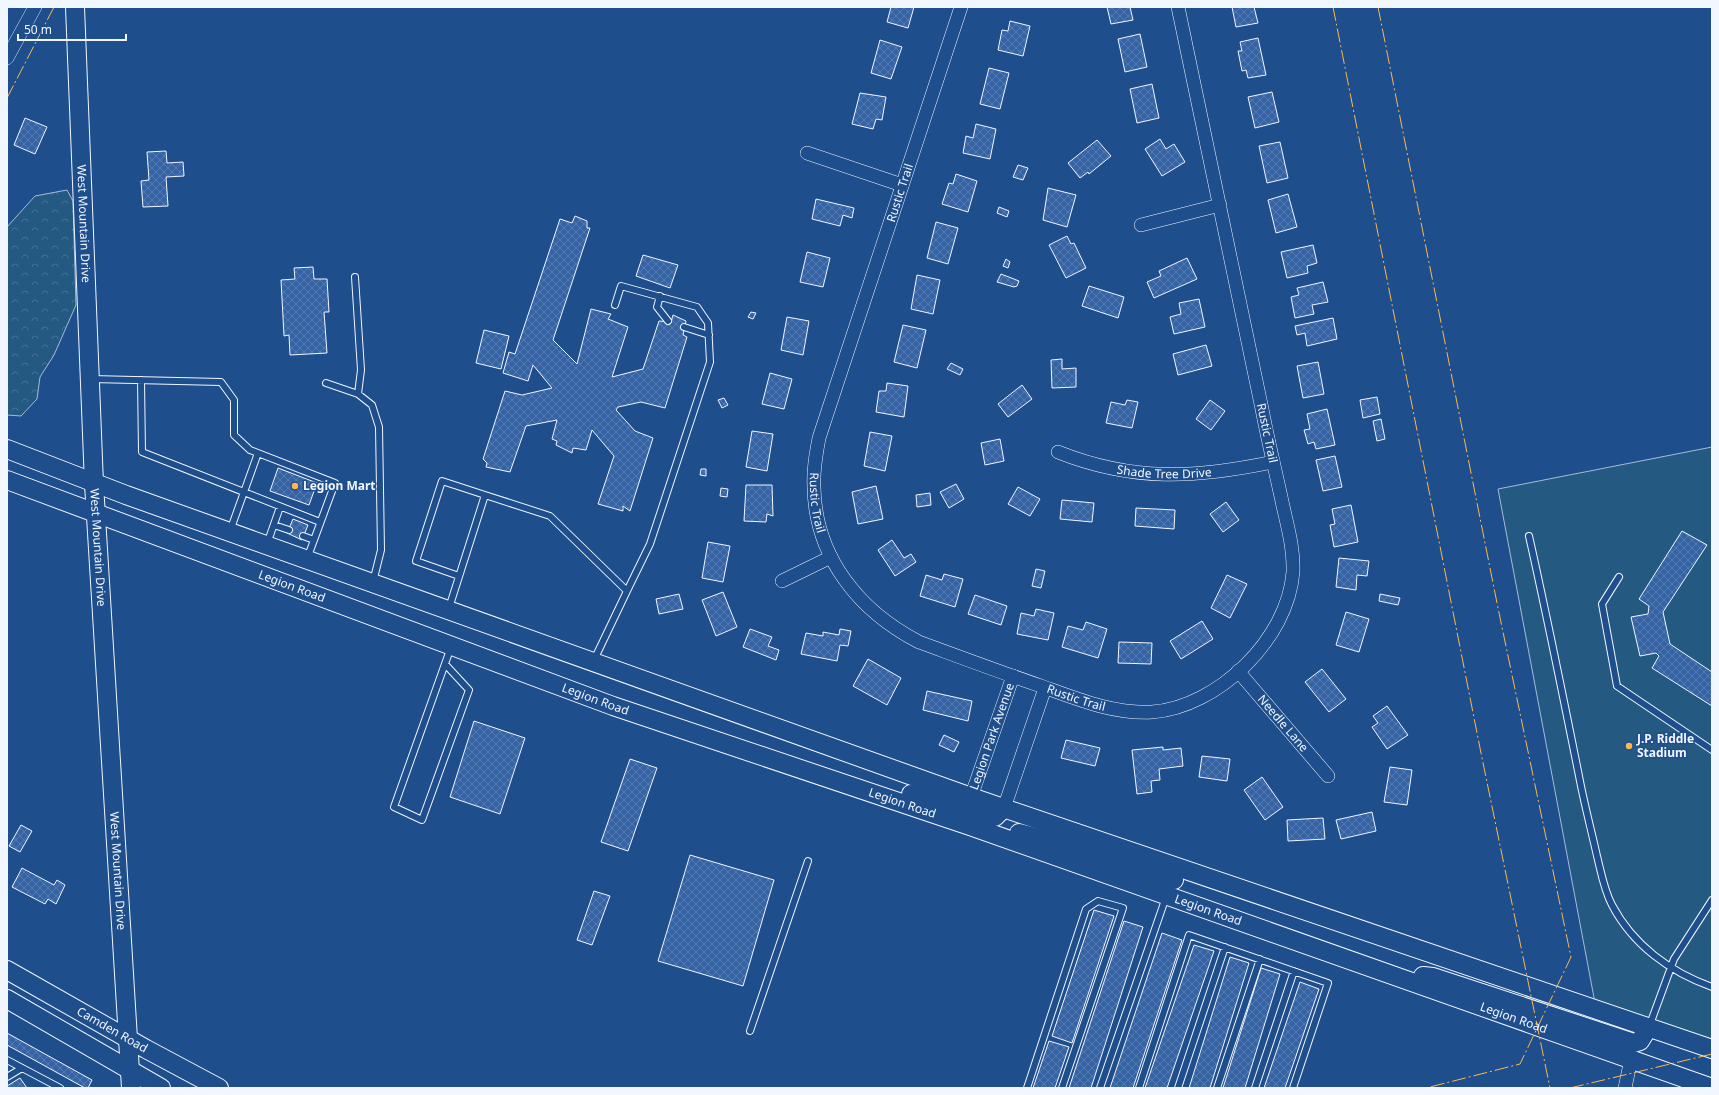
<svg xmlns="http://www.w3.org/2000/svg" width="1719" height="1095" viewBox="0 0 1719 1095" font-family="'Noto Sans',sans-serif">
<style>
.green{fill:#245a82;stroke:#a8bbd7}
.forest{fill:url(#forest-crowns);stroke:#a8bbd7}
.building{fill:url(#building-cross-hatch);stroke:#f2f6ff}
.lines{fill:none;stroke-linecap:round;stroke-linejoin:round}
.lane-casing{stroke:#f2f6ff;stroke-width:8}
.street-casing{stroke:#f2f6ff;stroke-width:14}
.secondary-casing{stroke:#f2f6ff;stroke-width:20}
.lane{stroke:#1f4e8c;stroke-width:6}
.street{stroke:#1f4e8c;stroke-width:13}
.secondary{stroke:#1f4e8c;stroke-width:18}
.power{stroke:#ffb74d;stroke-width:1;stroke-dasharray:14 3 2 3;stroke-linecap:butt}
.poi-dot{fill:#ffb74d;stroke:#1f4e8c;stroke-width:1.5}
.labels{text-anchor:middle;stroke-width:3;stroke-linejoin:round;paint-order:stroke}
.street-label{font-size:12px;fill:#f2f6ff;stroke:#1f4e8c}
.poi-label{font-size:12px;font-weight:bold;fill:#f2f6ff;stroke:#1f4e8c;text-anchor:start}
</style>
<defs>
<pattern id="forest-crowns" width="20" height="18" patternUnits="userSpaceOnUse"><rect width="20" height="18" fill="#245a82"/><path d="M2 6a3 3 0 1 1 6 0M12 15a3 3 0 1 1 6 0" fill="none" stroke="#447295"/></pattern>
<pattern id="building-cross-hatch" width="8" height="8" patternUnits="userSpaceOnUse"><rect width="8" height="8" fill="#3563a3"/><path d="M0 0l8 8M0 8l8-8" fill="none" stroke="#537ab1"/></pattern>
</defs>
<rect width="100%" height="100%" fill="#1f4e8c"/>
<path class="green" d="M1712 447V1041L1595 1003 1498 489Z"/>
<path class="forest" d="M67 190 73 201 76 305 54 355 40 377 37 399 21 416 7 415V227L35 196Z"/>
<path class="building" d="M891 7H914L908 28 887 22Z
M1107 7H1130L1133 20 1111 24Z
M1232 7H1254L1258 23 1236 27Z
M1010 21 1030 26 1023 56 998 50 1002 30 1008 31Z
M1140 34 1147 67 1125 72 1118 39Z
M1258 38 1266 75 1248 78 1246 70 1242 71 1238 51H1242L1240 42Z
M880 40 902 47 891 79 871 73Z
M989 68 1009 73 1000 109 980 104Z
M1152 84 1159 118 1137 123 1130 89Z
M1272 92 1279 122 1255 128 1248 97Z
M860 93 886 97 882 120 876 119 873 129 852 124Z
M25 118 47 127 35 154 14 145Z
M976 124 996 129 990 159 963 153 966 136 973 138Z
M1160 139 1166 149 1174 144 1185 162 1162 176 1145 149Z
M1097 140 1111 156 1089 174 1088 172 1080 178 1068 163Z
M1280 142 1288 178 1267 183 1259 146Z
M166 151 167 163 183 162 184 176 166 177 168 206 143 207 141 181 149 180 147 152Z
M1018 165 1028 168 1023 180 1013 177Z
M956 174 977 181 968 212 942 204 949 183 953 184Z
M1048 188 1076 195 1067 227 1043 220Z
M1288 194 1297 227 1276 233 1268 200Z
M816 199 854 208 852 218 843 215 840 226 812 219Z
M999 207 1009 211 1007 217 997 213Z
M575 216 587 221V228H590L553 340 577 364 591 309 611 314 608 319 628 327 612 377 643 369 659 321 671 322 673 315 686 321 683 335 687 337 665 408 641 402 618 407 616 410 635 431 653 438 630 511 623 506V511L598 504 614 456 592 430 586 450 573 448 572 453 556 445 557 441 552 439 557 420 526 426 510 472 486 467 487 463 483 459 505 391 522 395 552 388 533 365 528 381 503 373 509 352 515 354 560 219 572 223Z
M936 222 958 228 948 264 927 258Z
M1067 236 1071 244 1074 243 1086 268 1066 278 1049 245Z
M1313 245 1317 263 1307 266 1308 273 1287 278 1281 252Z
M807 252 830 258 823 287 800 282Z
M643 255 678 265 670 288 636 276Z
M1187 258 1197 279 1154 298 1147 282 1161 276 1159 271Z
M1006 259 1010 262 1008 268 1003 266Z
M313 267 314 279H327L329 312H324L327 353 290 355 289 335 284 336 281 280 295 279 294 268Z
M1001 274 1019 281 1017 286 1014 287 997 282Z
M917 275 940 280 933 314 911 309Z
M1323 282 1328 302 1312 305 1314 314 1295 318 1291 297 1299 295 1297 288Z
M1089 286 1124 297 1118 318 1082 306Z
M1199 299 1205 327 1174 334 1170 317 1181 314 1179 303Z
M751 312 756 313 753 319 748 317Z
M787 317 809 321 803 355 781 350Z
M1333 318 1337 339 1307 346 1305 333 1297 335 1295 326Z
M903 325 926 330 917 368 894 362Z
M484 330 509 336 501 369 476 363Z
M1206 345 1212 366 1178 375 1173 354Z
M1062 359V369L1076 368V387L1052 388 1051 360Z
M1318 362 1324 394 1303 398 1297 366Z
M951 363 963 369 960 375 947 369Z
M770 373 792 379 784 409 762 404Z
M887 383 908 386 904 417 876 412 879 391H886Z
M1022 385 1032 399 1008 417 998 404Z
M1377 397 1380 414 1363 418 1360 400Z
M724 398 728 405 722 408 718 400Z
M1127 400 1138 402 1132 428 1106 423 1111 402 1125 405Z
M1210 400 1225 411 1211 430 1196 419Z
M1327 409 1335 445 1316 449 1314 442 1308 444 1304 430 1310 429 1307 414Z
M1381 419 1385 439 1377 441 1373 421Z
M752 431 773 434 767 471 746 467Z
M870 432 892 436 885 471 864 466Z
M1000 439 1004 461 985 465 981 443Z
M1335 456 1342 487 1323 491 1316 460Z
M278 468 317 483 309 505 270 491Z
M701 469H706V476L700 475Z
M956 484 964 499 949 508 940 492Z
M746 485H772L773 516 767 514 766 522 744 521Z
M876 486 883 519 858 524 852 492Z
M1018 487 1040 499 1030 516 1008 504Z
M721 488 728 489 727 497 720 496Z
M930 493 931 505 917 507 916 495Z
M1062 500 1094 503 1092 522 1060 519Z
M1226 502 1239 520 1223 532 1210 514Z
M1351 505 1358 542 1334 547 1330 525 1335 524 1332 509Z
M1136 508 1175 510 1174 529 1135 526Z
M293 519 308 525 302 540 287 533Z
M1682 531 1707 545 1663 612 1670 644 1712 672V706L1652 668 1659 656 1656 653 1640 656 1631 617 1648 614 1649 606 1639 599Z
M892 540 904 558 911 554 916 562 895 576 878 550Z
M708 542 730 546 723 582 702 578Z
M1339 558 1369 561 1367 576 1357 575 1356 590 1336 587Z
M1036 569 1045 571 1041 588 1032 586Z
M944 574 963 579 955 607 920 596 926 575 942 580Z
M1227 575 1247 584 1230 618 1211 608Z
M723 592 737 627 716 636 702 600Z
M679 594 683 609 659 614 656 599Z
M1380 594 1400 598 1398 605 1379 601Z
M975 595 1007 606 1001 625 968 614Z
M1036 609 1054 613 1048 640 1017 634 1021 613 1034 616Z
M1346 612 1369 619 1359 652 1336 645Z
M1202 621 1213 639 1181 659 1170 641Z
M1086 622 1107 629 1098 658 1062 647 1068 626 1083 630Z
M750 629 772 637 768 646 779 650 776 660 743 647Z
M840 629 851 631 848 646 840 645 837 661 801 654 806 633 823 636V632L839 635Z
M1119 642 1152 643 1151 664 1118 663Z
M868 659 901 678 887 705 853 686Z
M1322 669 1346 699 1329 712 1305 682Z
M927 691 972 701 968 721 923 710Z
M1387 706 1408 735 1387 749 1372 727 1378 723 1373 716Z
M474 721 525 738 500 814 450 797Z
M944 735 959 742 954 752 939 745Z
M1066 740 1100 748 1095 766 1061 758Z
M1163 747V750L1181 748 1183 766 1159 769 1160 780 1151 781 1152 792 1137 794 1132 750Z
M1202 756 1230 759 1227 781 1199 777Z
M630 759 657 768 628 851 601 842Z
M1390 767 1412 770 1407 805 1384 802Z
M1262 777 1283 807 1265 820 1244 790Z
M1372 812 1376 831 1341 839 1336 820Z
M1323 818 1325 839 1288 841 1287 820Z
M21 825 32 831 20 852 9 846Z
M690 855 774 880 743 986 658 961Z
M22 868 54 885 57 880 65 885 56 904 48 899 45 904 12 887Z
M594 891 610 896 592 945 577 940Z
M1094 910 1114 916 1072 1043 1052 1036Z
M1124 921 1143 927 1091 1088H1069Z
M1162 933 1182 940 1133 1088H1110Z
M1194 945 1214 951 1167 1088H1145Z
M1230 957 1249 963 1210 1088H1189Z
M1261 968 1280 974 1245 1088H1223Z
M1300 982 1319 989 1285 1088H1264Z
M7 1033 92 1080 88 1088H85L7 1045Z
M1049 1041 1069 1047 1055 1088H1033Z
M20 1078 27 1088H7V1086Z"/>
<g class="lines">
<defs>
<path id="lane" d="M355 277 361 370 358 394
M660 296 657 307 668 321
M615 305 621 286 697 307 708 323 710 362 650 544 627 591
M684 327 709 335
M91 379 221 382 234 400V435L250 450 335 483 307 559
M141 380 142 452 320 522
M326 383 358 394 372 405 379 427 381 550 373 582
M485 495 550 516 627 591 594 660
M274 525 289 530
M230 531 258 453
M303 536 314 540
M1529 536C1547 616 1563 696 1579 776 1584 803 1591 829 1597 856 1601 872 1604 890 1612 905 1633 945 1670 972 1712 987
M267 544 280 507
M1619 577 1602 604 1617 686 1712 750
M449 608 485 495 442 481 416 561 459 576
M445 664 469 690 422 820 394 807 451 647
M1649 1027 1674 959 1712 900
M750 1031 808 861
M7 1060 60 1088
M7 1077 22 1068
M1027 1088 1086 909 1098 901 1123 908 1062 1088
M1100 1088 1166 897
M1139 1088 1189 935 1328 983 1293 1088
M1178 1088 1225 947
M1217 1088 1260 959
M1255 1088 1294 971"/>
<g id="street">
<path id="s1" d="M961 7 819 438C816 454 813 470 814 487 815 557 859 611 919 642 960 657 1000 672 1041 686 1077 699 1113 714 1152 712 1218 707 1288 639 1293 572 1294 550 1288 528 1283 506 1276 473 1268 441 1262 409 1234 275 1206 141 1178 7"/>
<path d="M7 58 35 7"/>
<path d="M807 153 902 185"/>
<path d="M1141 225 1220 205"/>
<path id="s2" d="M1058 452C1133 482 1196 478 1273 462"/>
<path d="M782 581 831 557"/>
<path id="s3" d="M1238 671 1328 776"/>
<path id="s4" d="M971 797 1013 676"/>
<path d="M1004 808 1045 688"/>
<path d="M1625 1088 1631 1059"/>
</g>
<g id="secondary">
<path id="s5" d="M75 7 94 484 131 1088"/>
<path d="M7 449 126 495 971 797 1712 1049"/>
<path id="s6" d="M7 480 613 706 970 826 1712 1088"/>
<path d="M911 794 952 806 984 817H995L1004 808"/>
<path d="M1019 833 1058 843 1174 880"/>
<path id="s7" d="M7 970 146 1049 219 1088"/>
<path d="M1423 976 1433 977 1634 1043 1640 1041 1648 1028"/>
<path d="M7 999 161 1088"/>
</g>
</defs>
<use href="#lane" class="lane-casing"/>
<use href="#street" class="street-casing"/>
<use href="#secondary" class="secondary-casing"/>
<use href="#lane" class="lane"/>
<use href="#street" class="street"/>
<use href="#secondary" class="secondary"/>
<path class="power" d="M1333 7 1481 753 1550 1088
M1378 7 1498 608 1571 957 1520 1064 1426 1088
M7 98 54 7
M1570 1088 1712 1054"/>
</g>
<g class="poi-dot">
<circle cx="295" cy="486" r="4"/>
<circle cx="1629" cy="746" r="4"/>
</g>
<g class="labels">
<g class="street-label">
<text transform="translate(900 193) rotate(-72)" y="4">Rustic Trail</text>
<text dy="4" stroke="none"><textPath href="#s5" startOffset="217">West Mountain Drive</textPath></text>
<text transform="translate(1267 433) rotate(78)" y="4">Rustic Trail</text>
<text dy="4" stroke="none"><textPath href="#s2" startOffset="109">Shade Tree Drive</textPath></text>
<text dy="4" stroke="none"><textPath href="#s1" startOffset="519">Rustic Trail</textPath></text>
<text dy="4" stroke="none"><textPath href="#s5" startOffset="541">West Mountain Drive</textPath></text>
<text dy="4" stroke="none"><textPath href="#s6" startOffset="304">Legion Road</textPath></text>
<text dy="4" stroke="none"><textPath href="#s1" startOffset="867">Rustic Trail</textPath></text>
<text dy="4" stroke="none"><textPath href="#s6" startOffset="628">Legion Road</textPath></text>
<text dy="4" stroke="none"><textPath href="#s3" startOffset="69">Needle Lane</textPath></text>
<text dy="4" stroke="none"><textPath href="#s4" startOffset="64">Legion Park Avenue</textPath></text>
<text dy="4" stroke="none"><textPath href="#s6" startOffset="952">Legion Road</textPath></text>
<text dy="4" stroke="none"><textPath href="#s5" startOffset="865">West Mountain Drive</textPath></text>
<text dy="4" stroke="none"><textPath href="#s6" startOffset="1276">Legion Road</textPath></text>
<text dy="4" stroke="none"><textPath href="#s6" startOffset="1600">Legion Road</textPath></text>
<text dy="4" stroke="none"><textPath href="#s7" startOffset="121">Camden Road</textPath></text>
</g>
<g class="poi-label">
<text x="303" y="490">Legion Mart</text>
<text x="1637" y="743">J.P. Riddle<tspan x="1637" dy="14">Stadium</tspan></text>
</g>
</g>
<rect width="1719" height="1095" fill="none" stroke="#f2f6ff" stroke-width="16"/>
<path d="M18 34v6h108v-6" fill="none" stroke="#f2f6ff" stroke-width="2"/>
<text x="24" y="34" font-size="12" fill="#f2f6ff" stroke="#1f4e8c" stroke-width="3" paint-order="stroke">50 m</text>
</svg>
